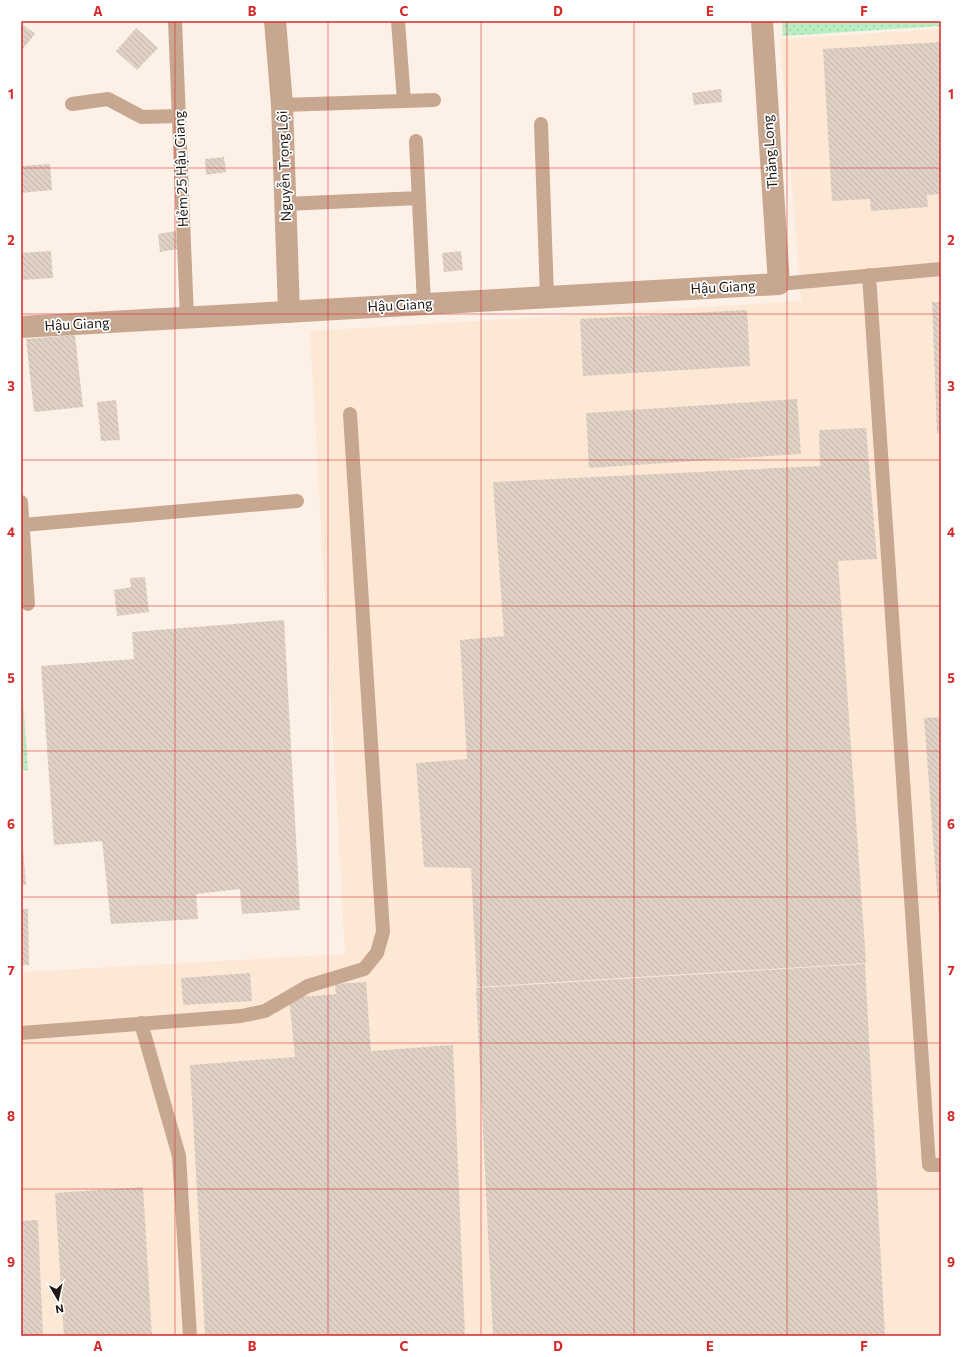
<svg xmlns="http://www.w3.org/2000/svg" width="962" height="1357" viewBox="0 0 962 1357" font-family="Commissioner,sans-serif">
<style>
.built{fill:#fde8d6}
.grass{fill:url(#grass-dots)}
.building{fill:url(#building-back-hatch)}
.lines{fill:none;stroke-linecap:round;stroke-linejoin:round}
.service{stroke:#c8a790;stroke-width:14}
.minor{stroke:#c8a790;stroke-width:22}
.tertiary{stroke:#c8a790;stroke-width:22}
.grid{fill:none;stroke:#d62828;stroke-width:1;stroke-opacity:0.55}
.labels{text-anchor:middle;stroke-width:3.5;stroke-linejoin:round;paint-order:stroke}
.street-label{font-size:14px;fill:#1e1914;stroke:#fff}
.neatline{fill:none;stroke:#d62828;stroke-width:1.5}
.grid-label{font-size:13px;text-anchor:middle;font-weight:bold;fill:#d62828}
</style>
<defs>
<pattern id="grass-dots" width="8" height="8" patternUnits="userSpaceOnUse"><rect width="8" height="8" fill="#b7eec4"/><path d="M2 2h.1M6 6h.1" fill="none" stroke="#9dcca8" stroke-width="1.8" stroke-linecap="round"/></pattern>
<pattern id="building-back-hatch" width="6" height="6" patternUnits="userSpaceOnUse"><rect width="6" height="6" fill="#e0d1c5"/><path d="M-1 5l2 2M0 0l6 6M5-1l2 2" fill="none" stroke="#c0b3a8"/></pattern>
</defs>
<rect width="100%" height="100%" fill="#fdf1e7"/>
<path class="built" d="M941 29V1336H21V972L345 954 310 331 801 301 780 39Z"/>
<path class="grass" d="M782 21H941V26L783 36Z
M21 670 28 770 21 771Z"/>
<path class="building" d="M21 23 35 34 21 51Z
M136 28 158 48 137 70 116 51Z
M941 42V194L927 195 928 207 871 211 870 199 832 201 823 49Z
M721 89 722 102 694 105 692 93Z
M224 157 226 172 206 175 205 159Z
M50 164 52 190 21 193V166Z
M176 231 178 249 160 252 158 234Z
M51 251 53 278 21 280V253Z
M461 251 463 270 444 272 442 253Z
M932 302H941V433H937Z
M747 310 750 366 583 376 580 319Z
M75 335 83 407 34 412 26 339Z
M797 399 801 454 589 468 586 413Z
M116 400 120 440 101 441 97 402Z
M866 428 877 559 838 561 866 963 477 987 471 868 424 867 416 763 467 759 460 640 504 636 493 482 820 466 819 430Z
M145 577 149 612 117 616 114 590 131 587 130 578Z
M284 620 300 910 242 914 240 889 196 894 198 919 111 924 102 841 54 845 41 666 134 659 132 632Z
M941 717V930H940L924 718Z
M21 823 26 885H21Z
M21 909H28L29 965H21Z
M865 964 885 1336H493L476 988Z
M250 973 252 1001 183 1005 181 978Z
M366 982 371 1051 453 1045 465 1336H205L190 1065 295 1057 289 998 336 994 335 984Z
M143 1187 152 1336H64L55 1193Z
M38 1220 43 1336H21V1221Z"/>
<g class="lines">
<path class="service" d="M175 21 187 318
M398 21 404 101
M72 104 108 99 142 117 179 116
M282 105 434 100
M541 124 547 297
M416 141 424 304
M285 204 419 198
M869 275 929 1165H941
M779 284 941 269
M21 502 28 604
M23 525 297 501
M141 1023 179 1156 190 1336
M21 1033 241 1016 265 1011 308 986 364 969 377 953 383 932 350 414"/>
<path class="minor" d="M275 21 282 105 289 312"/>
<path class="tertiary" d="M21 327 779 284 762 21"/>
</g>
<path class="grid" d="M175 21V1336M328 21V1336M481 21V1336M634 21V1336M787 21V1336M21 168H941M21 314H941M21 460H941M21 606H941M21 751H941M21 897H941M21 1043H941M21 1189H941"/>
<g class="labels">
<g class="street-label">
<text transform="translate(770 152) rotate(-94)" y="5">Thăng Long</text>
<text transform="translate(284 166) rotate(-92)" y="5">Nguyễn Trọng Lội</text>
<text transform="translate(181 169) rotate(-92)" y="5">Hẻm 25 Hậu Giang</text>
<text transform="translate(723 287) rotate(-3)" y="5">Hậu Giang</text>
<text transform="translate(400 305) rotate(-3)" y="5">Hậu Giang</text>
<text transform="translate(77 324) rotate(-3)" y="5">Hậu Giang</text>
</g>
</g>
<rect width="962" height="1357" fill="none" stroke="#ffffff" stroke-width="44"/>
<g transform="translate(58 1299) rotate(171)" stroke="#ffffff" stroke-width="3" paint-order="stroke">
<path d="M0-3L7 15L0 10L-7 15Z" fill="#1e1914"/>
<text y="-6" font-size="11" font-weight="bold" text-anchor="middle" fill="#1e1914">N</text>
</g>
<rect x="22" y="22" width="918" height="1313" class="neatline"/>
<g class="grid-label">
<text x="98" y="16">A</text>
<text x="252" y="16">B</text>
<text x="404" y="16">C</text>
<text x="558" y="16">D</text>
<text x="710" y="16">E</text>
<text x="864" y="16">F</text>
<text x="11" y="99">1</text>
<text x="951" y="99">1</text>
<text x="11" y="245">2</text>
<text x="951" y="245">2</text>
<text x="11" y="391">3</text>
<text x="951" y="391">3</text>
<text x="11" y="537">4</text>
<text x="951" y="537">4</text>
<text x="11" y="683">5</text>
<text x="951" y="683">5</text>
<text x="11" y="829">6</text>
<text x="951" y="829">6</text>
<text x="11" y="975">7</text>
<text x="951" y="975">7</text>
<text x="11" y="1121">8</text>
<text x="951" y="1121">8</text>
<text x="11" y="1267">9</text>
<text x="951" y="1267">9</text>
<text x="98" y="1351">A</text>
<text x="252" y="1351">B</text>
<text x="404" y="1351">C</text>
<text x="558" y="1351">D</text>
<text x="710" y="1351">E</text>
<text x="864" y="1351">F</text>
</g>
</svg>
